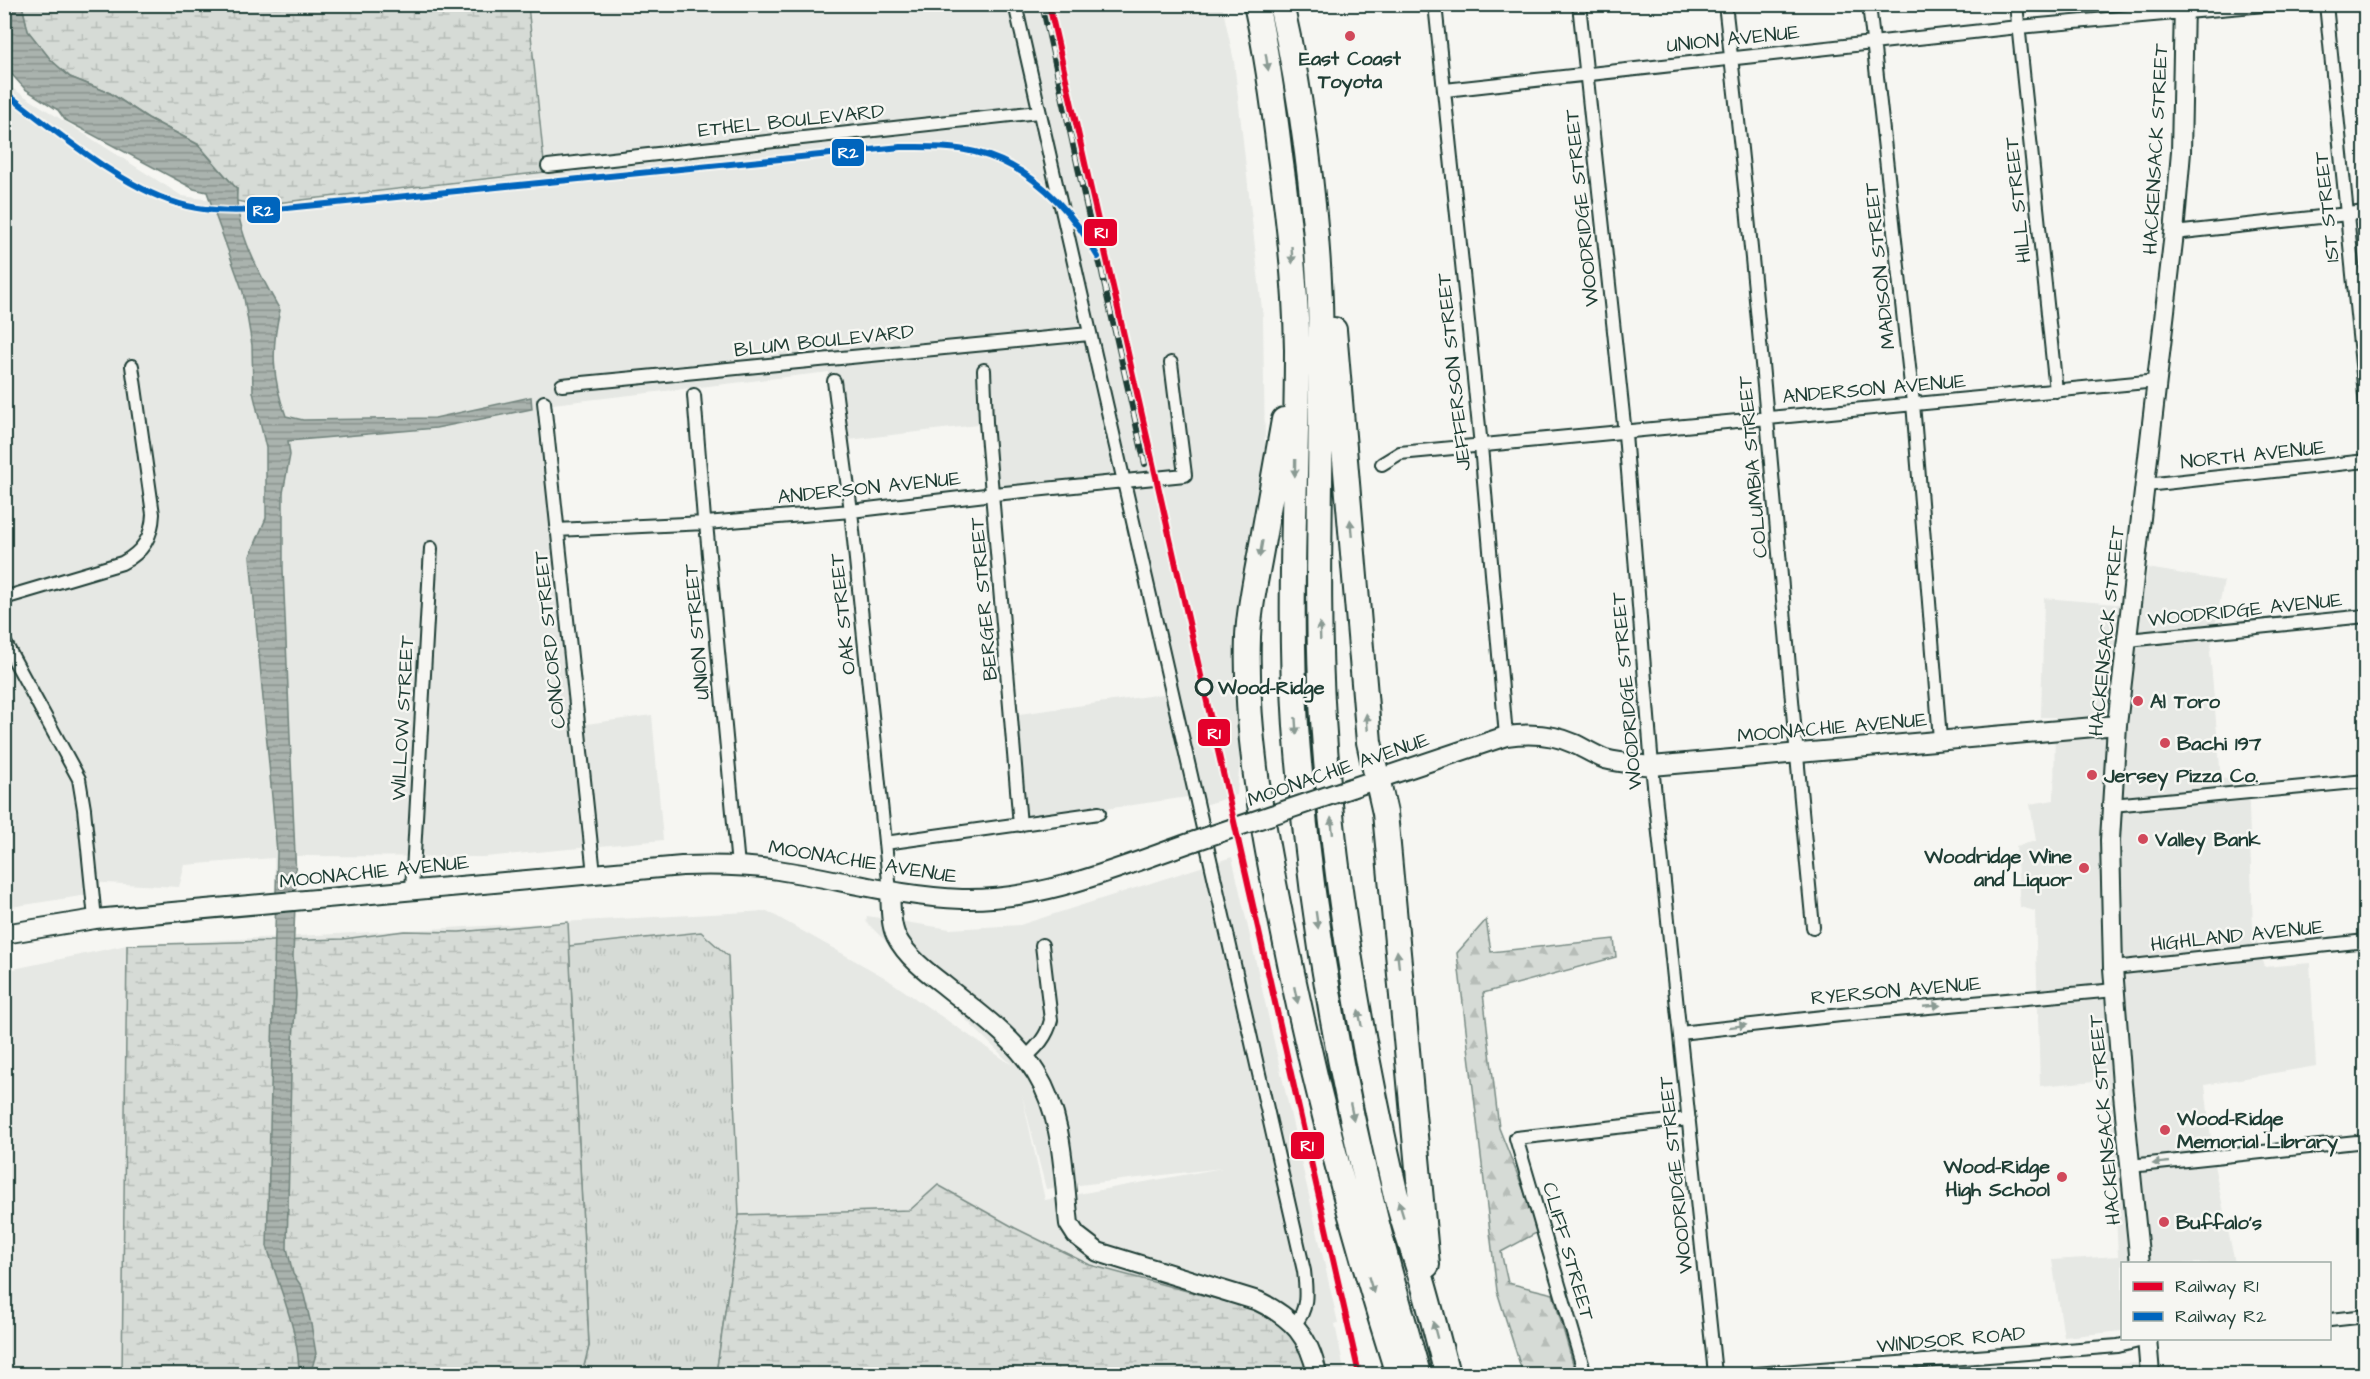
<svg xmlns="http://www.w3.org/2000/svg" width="2370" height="1379" viewBox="0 0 2370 1379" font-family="'Architects Daughter',sans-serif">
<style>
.built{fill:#e6e8e4;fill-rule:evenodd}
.grass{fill:url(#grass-tufts);stroke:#7a8c85;stroke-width:1.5}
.forest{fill:url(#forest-firs);stroke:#7a8c85;stroke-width:1.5}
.wetland{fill:url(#wetland-marsh);stroke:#7a8c85;stroke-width:1.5}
.water{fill:url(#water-rules);stroke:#72847d;stroke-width:1.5}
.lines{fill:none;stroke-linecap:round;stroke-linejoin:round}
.street-casing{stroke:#1f3d34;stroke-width:16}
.secondary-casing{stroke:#1f3d34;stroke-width:22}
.highway-casing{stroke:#1f3d34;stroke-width:28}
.street{stroke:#f6f6f2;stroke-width:12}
.secondary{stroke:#f6f6f2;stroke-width:18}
.highway{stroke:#f6f6f2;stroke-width:24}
.rail-casing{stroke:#1f3d34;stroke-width:6}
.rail{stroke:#f6f6f2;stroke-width:4;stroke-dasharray:11;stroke-linecap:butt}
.secondary-bridge-casing{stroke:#1f3d34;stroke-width:22;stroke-linecap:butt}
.secondary-bridge{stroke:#f6f6f2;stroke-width:18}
.rail-1-casing{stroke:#f6f6f2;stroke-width:10}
.rail-2-casing{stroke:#f6f6f2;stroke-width:10}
.rail-1{stroke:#e4002b;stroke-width:6}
.rail-2{stroke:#0065bd;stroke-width:6}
.oneway{fill:#8a9a93}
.poi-dot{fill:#d1495b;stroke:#f6f6f2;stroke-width:2}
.stop-dot{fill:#f6f6f2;stroke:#1f3d34;stroke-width:3}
.labels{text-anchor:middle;stroke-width:5;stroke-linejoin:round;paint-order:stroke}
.street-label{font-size:20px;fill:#1f3d34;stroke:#f6f6f2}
.poi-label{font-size:20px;font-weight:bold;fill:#1f3d34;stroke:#f6f6f2;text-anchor:start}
.stop-label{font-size:20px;font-weight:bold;fill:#1f3d34;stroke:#f6f6f2;text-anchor:start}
.line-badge{stroke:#f6f6f2;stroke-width:2}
.badge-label{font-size:16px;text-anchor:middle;font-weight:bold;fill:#fff}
</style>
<defs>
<pattern id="grass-tufts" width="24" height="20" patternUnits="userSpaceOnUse" patternTransform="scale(1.5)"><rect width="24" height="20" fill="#d6dbd6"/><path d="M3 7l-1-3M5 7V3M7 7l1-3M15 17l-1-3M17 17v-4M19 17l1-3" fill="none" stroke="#b7bdb8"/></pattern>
<pattern id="forest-firs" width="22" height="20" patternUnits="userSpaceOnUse" patternTransform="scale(1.5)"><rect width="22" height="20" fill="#d6dbd6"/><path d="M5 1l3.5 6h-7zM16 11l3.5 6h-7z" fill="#b7bdb8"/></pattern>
<pattern id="wetland-marsh" width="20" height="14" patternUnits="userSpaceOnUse" patternTransform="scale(1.5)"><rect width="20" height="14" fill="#d6dbd6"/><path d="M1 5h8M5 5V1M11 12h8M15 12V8" fill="none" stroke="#b7bdb8"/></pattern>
<pattern id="water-rules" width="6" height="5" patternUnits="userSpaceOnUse" patternTransform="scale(1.5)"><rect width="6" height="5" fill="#aab3ae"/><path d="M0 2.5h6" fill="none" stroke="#8a938e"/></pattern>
</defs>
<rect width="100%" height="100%" fill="#f6f6f2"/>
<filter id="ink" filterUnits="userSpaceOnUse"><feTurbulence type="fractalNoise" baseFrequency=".0167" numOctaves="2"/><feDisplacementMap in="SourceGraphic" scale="12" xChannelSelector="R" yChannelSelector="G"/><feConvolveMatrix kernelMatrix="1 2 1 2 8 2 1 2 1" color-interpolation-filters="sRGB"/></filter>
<g filter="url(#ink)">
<path class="built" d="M529 5H1222L1234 61 1263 318 1265 447 1237 795 1198 807 1195 796 1022 821 1012 715 1170 693 1124 483 994 496 986 424 840 441 829 372 544 405 579 725 652 715 663 840 485 857 296 856 295 875 275 877 274 858 185 865 179 887 87 882V895L5 908 4 83 182 196 258 206 546 173Z
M2148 568 2224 581 2210 652 2221 779 2248 776 2253 929 2265 967 2310 963 2316 1066 2205 1085 2214 1165 2235 1263 2122 1264V1331L2064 1337 2052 1260 2118 1256 2111 1113 2106 1080 2040 1086 2035 911 2020 907 2016 846 2036 841 2030 804 2054 800 2055 717H2041L2044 598 2141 606Z
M1232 857 1338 1323 1335 1324 1345 1374H5L4 971 127 945 767 911 884 977 1012 1065 866 922 867 916 950 929 1020 925ZM1022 1095 1046 1189 1222 1168 1045 1200Z
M2141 1363 2144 1374H2021V1369Z"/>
<path class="grass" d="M701 932 728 956 739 1215 716 1374H582L589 1346 569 946Z"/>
<path class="forest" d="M1486 920 1491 952 1614 939 1616 957 1483 993 1499 1128 1540 1231 1501 1252 1508 1283 1553 1294 1576 1374H1523L1497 1291 1457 953Z"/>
<path class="wetland" d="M22 5H528L545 172 258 205 236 201 237 189 198 144 148 118 110 93 70 77 51 60 28 31Z
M568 922 589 1346 582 1374H122L127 945 343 939 404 931 459 932Z
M938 1185 1015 1228 1090 1265 1243 1306 1294 1324 1317 1374H716L739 1215 910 1210Z"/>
<path class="water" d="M4 5H22L28 31 51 60 70 77 110 93 148 118 197 144 237 189C234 229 261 277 280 310 271 348 272 379 286 416L303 420 435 418 531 397 532 409 436 428 288 441 290 455 283 493V569L296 879 293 957 296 994 291 1074 287 1248 293 1274 302 1287 311 1324 316 1354 312 1368 313 1374H299C299 1330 279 1289 267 1246L277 852 250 556 266 518V448L253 392 252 345 243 292 207 192 194 189 65 120 58 110 25 89 5 67Z"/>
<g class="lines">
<defs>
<path id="street" d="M1015 4 1304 1271C1306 1289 1309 1311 1294 1324
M1435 4 1481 446 1506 736
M1579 4 1625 434 1652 766 1715 1374
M1725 4C1761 312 1783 620 1813 927
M1869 4 1913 403 1940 739
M2016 4 2056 391
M2326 4 2366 405
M1445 90 2018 27 2276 4
M548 166 1038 112
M2174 233 2366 212
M984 370 986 422 1020 825
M834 381 851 511 890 891
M562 385 1089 334
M694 395 704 519 706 523 738 866
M544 402 594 874
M1382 464 1400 453 2157 381
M2146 485 2366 461
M556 530 706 523 851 511 994 494 1185 475 1171 363
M4 598 122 563C143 552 152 537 153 514L132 366
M2128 640 2366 616
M4 641 79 779 84 809 95 919
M2112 805 2366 781
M885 843 1099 813
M412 890 431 548
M2113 968 2366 941
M1680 1033 1841 1015 2115 990
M1025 1058C1037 1047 1047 1037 1051 1020L1042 945
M2130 1166 2366 1141
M2330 1320 2366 1316
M1585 1374 1516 1138 1689 1119
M1754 1374 2118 1346 2151 1338"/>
<path id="secondary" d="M1351 788 1506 736C1529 733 1554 734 1575 744 1585 749 1595 755 1605 759 1620 763 1636 764 1652 766L2117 725
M890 891C891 905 890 923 896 936 906 956 927 972 944 985 977 1012 1014 1037 1036 1073 1064 1118 1063 1173 1069 1224L1076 1235 1098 1252 1258 1301C1293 1318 1309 1336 1317 1374
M4 934 95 919 682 866C714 865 746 865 778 870 839 879 899 897 962 899 1043 901 1120 867 1195 841
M2140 1264 2122 1084 2113 968 2110 840 2117 725 2174 233 2181 152 2184 4
M2147 1338 2150 1374"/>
<path id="highway" d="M1256 4C1267 54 1274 105 1280 156 1289 220 1296 285 1297 350 1297 475 1288 601 1296 726 1308 892 1335 1058 1376 1220 1389 1272 1404 1323 1418 1374
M1281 4C1302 97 1316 206 1320 301 1324 440 1314 580 1323 719 1333 876 1359 1033 1394 1187 1401 1218 1413 1249 1422 1280 1431 1311 1439 1343 1447 1374
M1334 330 1369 742 1385 813 1427 1265
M1284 420C1276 463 1269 507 1261 550 1256 579 1249 608 1248 637 1245 734 1263 830 1282 924 1312 1077 1351 1226 1398 1374"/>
</defs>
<use href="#street" class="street-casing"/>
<use href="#secondary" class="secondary-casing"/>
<use href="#highway" class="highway-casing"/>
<use href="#street" class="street"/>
<use href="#secondary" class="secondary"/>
<use href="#highway" class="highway"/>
<defs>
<path id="rail" d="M1042 4 1095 245
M4 92C57 131 124 191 187 206 212 212 241 211 266 210L901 147C926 147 950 146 974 152 1027 164 1075 207 1097 256 1102 266 1103 280 1106 291
M1104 283 1145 464"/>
</defs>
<use href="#rail" class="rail-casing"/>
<use href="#rail" class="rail"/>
<defs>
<path id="secondary-bridge" d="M1195 841 1351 788"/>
</defs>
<use href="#secondary-bridge" class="secondary-bridge-casing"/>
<use href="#secondary-bridge" class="secondary-bridge"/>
<defs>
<path id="rail-1" d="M1049 4 1359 1374"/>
<path id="rail-2" d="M4 92C57 131 124 191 187 206 212 212 241 211 266 210L901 147C926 147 951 146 975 152 1032 166 1070 208 1098 257"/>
</defs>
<use href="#rail-1" class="rail-1-casing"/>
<use href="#rail-2" class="rail-2-casing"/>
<use href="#rail-1" class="rail-1"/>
<use href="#rail-2" class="rail-2"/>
</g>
<defs><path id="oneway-solid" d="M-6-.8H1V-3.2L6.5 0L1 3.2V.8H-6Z" transform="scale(1.5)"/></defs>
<g class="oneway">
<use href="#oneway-solid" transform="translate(1267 62) rotate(81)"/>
<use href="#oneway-solid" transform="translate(1292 255) rotate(87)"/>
<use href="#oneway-solid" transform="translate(1295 468) rotate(91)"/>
<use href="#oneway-solid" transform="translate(1351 528) rotate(-95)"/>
<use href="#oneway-solid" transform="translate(1261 549) rotate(100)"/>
<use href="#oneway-solid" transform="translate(1320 631) rotate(-92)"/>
<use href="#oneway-solid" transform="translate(1367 722) rotate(-95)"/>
<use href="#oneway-solid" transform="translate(1296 726) rotate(86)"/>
<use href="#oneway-solid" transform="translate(1332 826) rotate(-96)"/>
<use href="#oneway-solid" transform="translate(1317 920) rotate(82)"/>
<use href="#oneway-solid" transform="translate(1398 959) rotate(-96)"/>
<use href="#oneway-solid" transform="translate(1296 995) rotate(78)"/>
<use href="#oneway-solid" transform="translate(1932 1006) rotate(-5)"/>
<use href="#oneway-solid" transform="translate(1360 1018) rotate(-101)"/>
<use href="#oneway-solid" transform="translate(1738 1026) rotate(-7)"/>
<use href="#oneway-solid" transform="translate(1352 1112) rotate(78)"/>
<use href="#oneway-solid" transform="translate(2161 1163) rotate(174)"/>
<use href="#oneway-solid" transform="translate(1401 1209) rotate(-107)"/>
<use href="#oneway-solid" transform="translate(1371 1285) rotate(73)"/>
<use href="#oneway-solid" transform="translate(1435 1330) rotate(-105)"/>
</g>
</g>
<g class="poi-dot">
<circle cx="1350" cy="36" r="6"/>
<circle cx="2138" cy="701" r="6"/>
<circle cx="2165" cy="743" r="6"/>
<circle cx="2092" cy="775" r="6"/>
<circle cx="2143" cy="839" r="6"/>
<circle cx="2084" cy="868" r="6"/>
<circle cx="2165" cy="1130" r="6"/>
<circle cx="2062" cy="1177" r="6"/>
<circle cx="2164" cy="1222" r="6"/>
</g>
<circle class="stop-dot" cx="1204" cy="687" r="8"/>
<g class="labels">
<g class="street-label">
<text transform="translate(1733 38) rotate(-6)" y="7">UNION AVENUE</text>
<text transform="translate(791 120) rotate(-6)" y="7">ETHEL BOULEVARD</text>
<text transform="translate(2155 149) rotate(-87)" y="7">HACKENSACK STREET</text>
<text transform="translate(2017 200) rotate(-96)" y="7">HILL STREET</text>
<text transform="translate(2326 207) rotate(-96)" y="7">1ST STREET</text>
<text transform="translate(1581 208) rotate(-96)" y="7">WOODRIDGE STREET</text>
<text transform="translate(1879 266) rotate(-96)" y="7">MADISON STREET</text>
<text transform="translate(824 340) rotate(-6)" y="7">BLUM BOULEVARD</text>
<text transform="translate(1453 372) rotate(-96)" y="7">JEFFERSON STREET</text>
<text transform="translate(1874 388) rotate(-5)" y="7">ANDERSON AVENUE</text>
<text transform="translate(2253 454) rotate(-6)" y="7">NORTH AVENUE</text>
<text transform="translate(1752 467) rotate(-95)" y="7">COLUMBIA STREET</text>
<text transform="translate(869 487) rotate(-6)" y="7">ANDERSON AVENUE</text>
<text transform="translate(983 599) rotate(-95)" y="7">BERGER STREET</text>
<text transform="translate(2245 609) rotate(-6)" y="7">WOODRIDGE AVENUE</text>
<text transform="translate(842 614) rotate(-96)" y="7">OAK STREET</text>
<text transform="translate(2106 631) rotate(-84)" y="7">HACKENSACK STREET</text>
<text transform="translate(696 632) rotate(-95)" y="7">UNION STREET</text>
<text transform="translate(549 640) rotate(-96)" y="7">CONCORD STREET</text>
<text transform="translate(1626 691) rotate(-95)" y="7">WOODRIDGE STREET</text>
<text transform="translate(402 718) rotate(-87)" y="7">WILLOW STREET</text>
<text transform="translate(1832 727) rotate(-5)" y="7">MOONACHIE AVENUE</text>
<text transform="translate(1338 769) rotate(-19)" y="7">MOONACHIE AVENUE</text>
<text transform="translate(863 861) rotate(9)" y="7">MOONACHIE AVENUE</text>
<text transform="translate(374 871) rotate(-6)" y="7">MOONACHIE AVENUE</text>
<text transform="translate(2237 935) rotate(-6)" y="7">HIGHLAND AVENUE</text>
<text transform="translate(1896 990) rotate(-5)" y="7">RYERSON AVENUE</text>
<text transform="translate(2104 1120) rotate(-95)" y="7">HACKENSACK STREET</text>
<text transform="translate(1675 1175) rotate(-96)" y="7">WOODRIDGE STREET</text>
<text transform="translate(1569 1251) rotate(74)" y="7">CLIFF STREET</text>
<text transform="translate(1951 1339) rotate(-5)" y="7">WINDSOR ROAD</text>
</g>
<g class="poi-label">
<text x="1350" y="65" text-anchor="middle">East Coast<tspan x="1350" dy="23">Toyota</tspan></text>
<text x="2150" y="708">Al Toro</text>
<text x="2177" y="750">Bachi 197</text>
<text x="2104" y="782">Jersey Pizza Co.</text>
<text x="2155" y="846">Valley Bank</text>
<text x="2072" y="863" text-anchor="end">Woodridge Wine<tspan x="2072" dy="23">and Liquor</tspan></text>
<text x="2177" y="1125">Wood-Ridge<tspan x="2177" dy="23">Memorial Library</tspan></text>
<text x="2050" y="1173" text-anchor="end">Wood-Ridge<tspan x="2050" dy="23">High School</tspan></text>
<text x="2176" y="1229">Buffalo's</text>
</g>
<g class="stop-label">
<text x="1218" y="694">Wood-Ridge</text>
</g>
</g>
<g class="line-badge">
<rect x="831" y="138" width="34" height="29" rx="6" fill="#0065bd"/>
<rect x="246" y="196" width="35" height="28" rx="6" fill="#0065bd"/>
<rect x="1083" y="218" width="35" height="29" rx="6" fill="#e4002b"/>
<rect x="1197" y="718" width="34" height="29" rx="6" fill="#e4002b"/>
<rect x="1290" y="1131" width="35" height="29" rx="6" fill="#e4002b"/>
</g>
<g class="badge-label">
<text x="848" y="158">R2</text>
<text x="263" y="216">R2</text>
<text x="1101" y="238">R1</text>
<text x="1214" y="739">R1</text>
<text x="1307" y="1151">R1</text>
</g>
<rect width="2370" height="1379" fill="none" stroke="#f6f6f2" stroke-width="24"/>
<rect x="12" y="12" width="2346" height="1355" fill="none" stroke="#1f3d34" stroke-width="2" filter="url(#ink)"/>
<rect x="2121" y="1262" width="210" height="78" fill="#f6f6f2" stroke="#a0aca6" stroke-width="1.5"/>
<rect x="2133" y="1282" width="30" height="9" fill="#e4002b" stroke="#a0aca6" stroke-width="1.5"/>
<text x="2175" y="1292" font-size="18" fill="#1f3d34">Railway R1</text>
<rect x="2133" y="1312" width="30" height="9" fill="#0065bd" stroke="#a0aca6" stroke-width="1.5"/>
<text x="2175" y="1322" font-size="18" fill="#1f3d34">Railway R2</text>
</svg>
